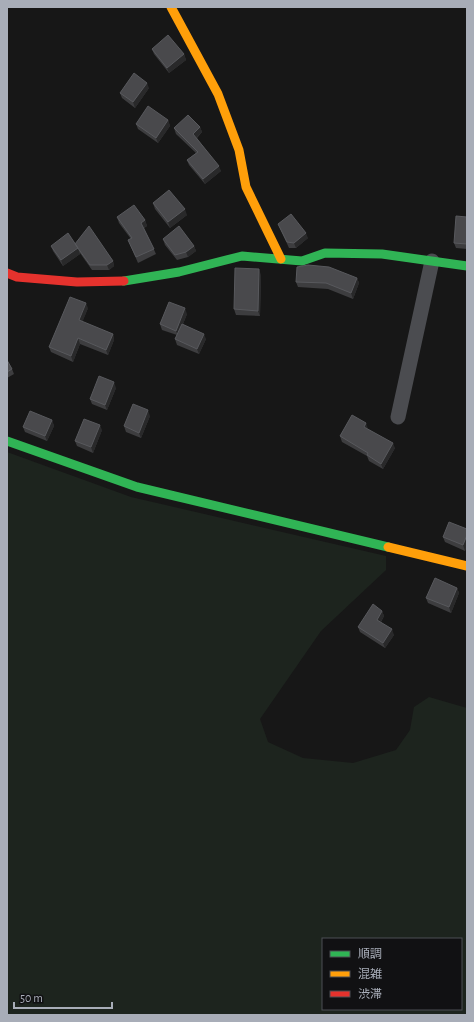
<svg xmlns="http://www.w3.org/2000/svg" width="474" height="1022" viewBox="0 0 474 1022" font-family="'Alegreya Sans','Noto Sans JP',sans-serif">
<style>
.green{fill:#1d241e;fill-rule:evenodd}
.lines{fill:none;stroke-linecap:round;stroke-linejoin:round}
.street{stroke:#4b4c50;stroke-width:15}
.fast{stroke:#30b455;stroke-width:9}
.slow{stroke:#ff9f0a;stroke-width:9}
.jam{stroke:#e5322d;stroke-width:9}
.wall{fill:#3d3d3f}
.shaded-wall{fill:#29292a}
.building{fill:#49494c;stroke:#58595d}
</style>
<rect width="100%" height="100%" fill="#171717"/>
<path class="green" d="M7 452 131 497 386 556V570L321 631 260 719 268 742 303 758 353 763 396 750 410 730 414 707 429 697 467 708V1015H7ZM323 939H461V1009H323Z"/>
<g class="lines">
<path class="street" d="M398 417 432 261"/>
<path class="fast" d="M124 281 179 272 242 256 302 261 325 253 382 254 467 266
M7 441 137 487 388 547"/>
<path class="slow" d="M171 7 218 94 239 150 246 187 281 259
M388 547 467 566"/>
<path class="jam" d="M7 273 17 277 77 282 124 281"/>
</g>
<path class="wall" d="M152 49 184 54 186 60 169 73 154 54Z
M149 88 135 108 122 98 120 93Z
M168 120 170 126 158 143 138 129 136 124Z
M200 127 202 132 197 138 221 171 205 184 189 165 187 160 196 153 176 134 174 128Z
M153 203 187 215 170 228 155 209Z
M117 217 145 220 147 226 144 228 156 254 138 263 128 240 131 239 119 223Z
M467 217V249L456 248 454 243Z
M278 224 308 238 296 248H289Z
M163 239 194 246 196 251 188 257 177 260 165 245Z
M75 244 113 261 114 266 109 270H92L80 253V254L63 266 53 251 51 246Z
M261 275 260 316 236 315 234 309Z
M357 278 359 283 353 299 328 289 298 287 296 282Z
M88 308 82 322 113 334 114 340 108 355 80 344 73 362 51 352 49 347Z
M187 314 183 324 206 339 199 354 177 345 175 339 177 335 162 330 160 324Z
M7 360 12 369 14 374 7 378Z
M116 388 107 410 92 404 90 399Z
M150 416 141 438 126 432 124 426Z
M52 420 54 426 47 441 25 432 23 427Z
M368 429 395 448 383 469 369 461 367 456 342 442 340 436Z
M102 430 93 453 77 446 75 441Z
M467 529V545L465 551 445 542 443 537Z
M457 588 459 593 451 613 428 603 426 598Z
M382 611 384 616 381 622 394 635 385 648 360 632 358 627Z"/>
<path class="shaded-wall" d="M184 54 186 60 169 73 167 68Z
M147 83 149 88 135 108 133 102Z
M168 120 170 126 158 143 156 138Z
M200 127 202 132 195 139 193 134Z
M219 166 221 171 205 184 203 179Z
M185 209 187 215 170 228 168 222Z
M145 220 147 226 143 228 141 223Z
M306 233 308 238 296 248 294 243Z
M194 246 196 251 188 257 186 252Z
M78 248 80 254 63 266 61 260Z
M113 261 114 266 109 270 107 265Z
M259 269 261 275 260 316 258 311Z
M357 278 359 283 353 299 351 293Z
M86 303 88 308 81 326 79 320Z
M185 308 187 314 178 336 176 331Z
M113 334 114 340 108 355 106 350Z
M204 334 206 339 199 354 197 349Z
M78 338 80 344 73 362 71 356Z
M114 382 116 388 107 410 105 405Z
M148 410 150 416 141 438 139 433Z
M52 420 54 426 47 441 45 436Z
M366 423 368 429 364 427Z
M100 425 102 430 93 453 91 447Z
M393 443 395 448 383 469 381 464Z
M467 535V545L465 551 463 545Z
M457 588 459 593 451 613 449 607Z
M382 611 384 616 379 625 377 620Z
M392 629 394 635 385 648 383 643Z"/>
<path class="building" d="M168 35 184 54 167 68 152 49Z
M134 73 147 83 133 102 120 93Z
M148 106 168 120 156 138 136 124Z
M188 115 200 127 193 134 219 166 203 179 187 160 198 152 174 128Z
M169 190 185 209 168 222 153 203Z
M134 205 145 220 141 223 154 249 136 257 128 240 132 238 117 217Z
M291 214 306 233 294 243 287 242 278 224Z
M456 216 467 217V244L454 243Z
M89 226 113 261 107 265H90L75 244Z
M179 226 194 246 186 252 175 255 163 239Z
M68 233 78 248 61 260 51 246Z
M308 265 329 267 357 278 351 293 326 283 296 282 297 267Z
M235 268 259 269 258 311 234 309Z
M70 297 86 303 79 320 113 334 106 350 78 338 71 356 49 347Z
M169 302 185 308 176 331 160 324Z
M182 324 204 334 197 349 175 339Z
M7 360 12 369 7 372Z
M99 376 114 382 105 405 90 399Z
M133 404 148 410 139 433 124 426Z
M30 411 52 420 45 436 23 427Z
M352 415 366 423 364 427 393 443 381 464 367 455 368 453 340 436Z
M84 419 100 425 91 447 75 441Z
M449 522 467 529V535L463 545 443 537Z
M435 578 457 588 449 607 426 598Z
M373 604 382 611 377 620 392 629 383 643 358 627Z"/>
<rect width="474" height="1022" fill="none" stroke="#a8adb8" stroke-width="16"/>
<rect x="322" y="938" width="140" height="72" fill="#111113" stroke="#4d4f55"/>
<rect x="330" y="951" width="20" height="6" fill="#30b455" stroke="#4d4f55"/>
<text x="358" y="958" font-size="12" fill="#a8adb8">順調</text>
<rect x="330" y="971" width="20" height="6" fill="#ff9f0a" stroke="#4d4f55"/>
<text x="358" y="978" font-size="12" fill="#a8adb8">混雑</text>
<rect x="330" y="991" width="20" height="6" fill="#e5322d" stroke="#4d4f55"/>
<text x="358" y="998" font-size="12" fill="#a8adb8">渋滞</text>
<path d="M14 1002v6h98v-6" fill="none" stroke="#a8adb8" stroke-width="2"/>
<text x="20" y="1002" font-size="12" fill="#a8adb8" stroke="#111113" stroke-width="3" paint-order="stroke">50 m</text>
</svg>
